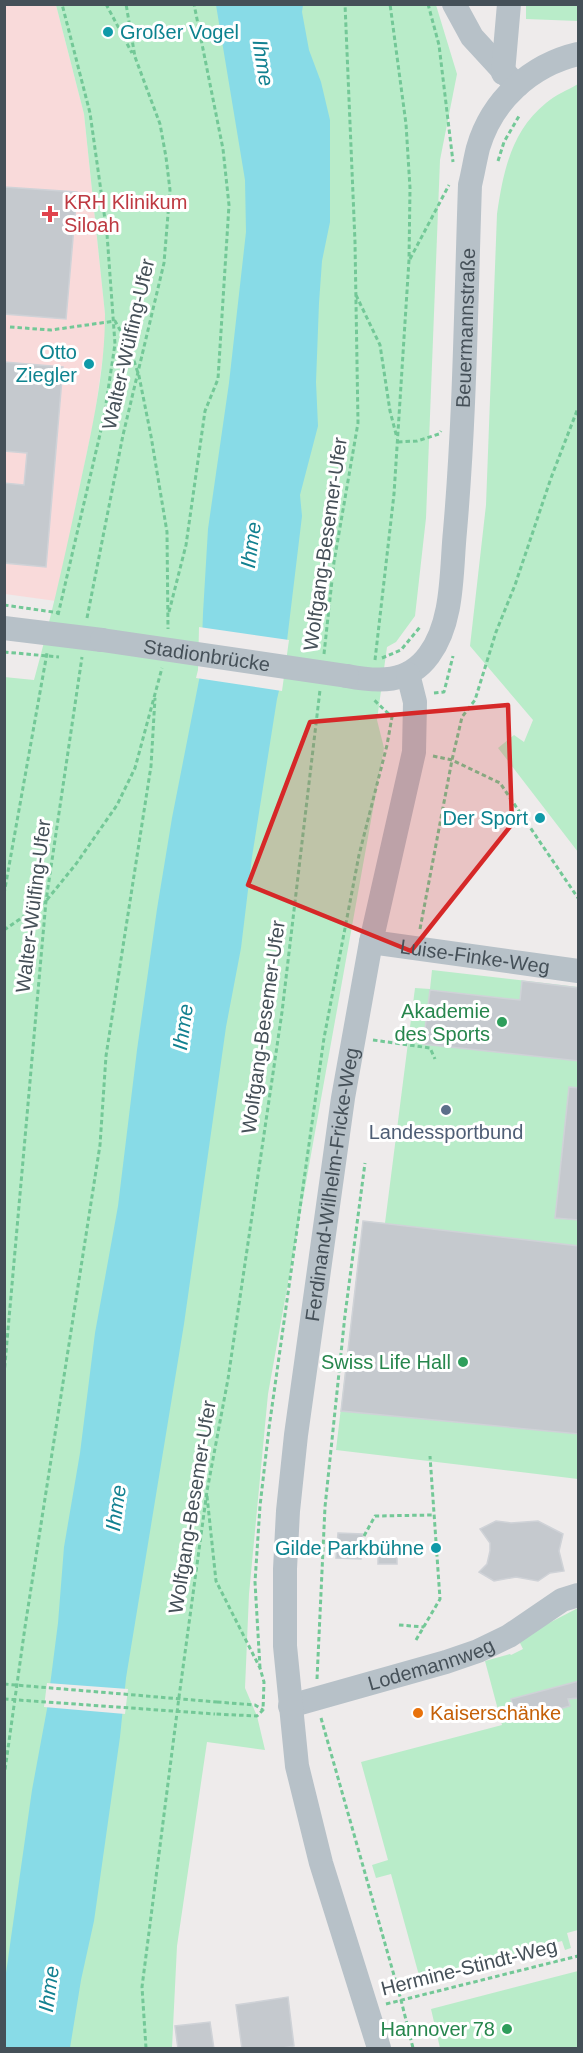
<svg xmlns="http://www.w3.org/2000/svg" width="583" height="2053" viewBox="0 0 583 2053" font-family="Arial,sans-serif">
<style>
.medical{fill:#f9dada}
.green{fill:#b9ecc9}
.water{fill:#88dbe7}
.pier{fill:#eeebeb}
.building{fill:#c5c9ce;stroke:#cfd2d7;stroke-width:1.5}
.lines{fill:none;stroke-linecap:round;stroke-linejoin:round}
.path{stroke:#73c897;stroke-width:3;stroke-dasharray:4.5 3;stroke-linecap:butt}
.minor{stroke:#b7c1c8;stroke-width:24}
.path-bridge{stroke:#73c897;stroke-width:3;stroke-dasharray:4.5 3;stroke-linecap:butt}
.minor-bridge{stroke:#b7c1c8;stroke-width:24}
.marked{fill:#d62828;fill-opacity:0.2;stroke:#d62828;stroke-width:4.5;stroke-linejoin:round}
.culture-dot{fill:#0f9aa8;stroke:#fff;stroke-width:2}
.health-dot{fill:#e0444e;stroke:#fff;stroke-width:2}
.leisure-dot{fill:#2e9e5b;stroke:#fff;stroke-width:2}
.service-dot{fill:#5c6f8a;stroke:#fff;stroke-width:2}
.food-dot{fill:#e8710a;stroke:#fff;stroke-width:2}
.labels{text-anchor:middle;stroke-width:6;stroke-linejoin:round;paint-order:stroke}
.culture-label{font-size:20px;fill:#0d838f;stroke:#fff;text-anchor:end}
.health-label{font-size:20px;fill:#be3a42;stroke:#fff;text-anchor:start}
.street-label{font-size:20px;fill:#455058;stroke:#fff}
.leisure-label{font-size:20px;fill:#27864d;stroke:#fff;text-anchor:end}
.service-label{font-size:20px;fill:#4e5e75;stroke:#fff}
.food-label{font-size:20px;fill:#c56008;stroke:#fff;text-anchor:start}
.water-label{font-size:21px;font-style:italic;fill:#118090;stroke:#fff}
</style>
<rect width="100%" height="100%" fill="#eeebeb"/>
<path class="medical" d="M5 5H56L84 114 105 314V341L95 414 56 601 5 594Z"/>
<path class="green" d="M56 5H436L457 74 440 160 426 518 415 616 396 642 387 647 377 720 384 748 268 1394 249 1594 245 1688 257 1716 265 1750 207 1742 177 1946 172 2048H5L4 677 34 680C52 615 66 551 80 485 92 429 105 372 105 314L84 114Z
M526 5H578V21L526 19Z
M578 84V852L498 748 514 735 524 742 533 720 470 646 486 505 497 214C503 173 511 131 546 103 555 95 568 90 578 84Z
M432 970 578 987V1479L336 1450 363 1221 385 1223 415 988 430 989Z
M578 1608V1930L567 1933 571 1948 565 1950 562 1941 420 1979 391 1874 376 1878 372 1865 388 1860 361 1762 502 1725 485 1661 510 1654 511 1655 523 1649 518 1639Z
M578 1971V2048H440L431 2009Z"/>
<path class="water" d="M216 5H303L302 12 309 50 321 82 330 120V222L322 261 319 303 316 382 318 426 300 495 302 516 283 674 277 699 252 857 241 948 226 1027 184 1324 126 1678 120 1737 94 1921 81 1980 70 2048H5V1980L32 1790 47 1709 58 1623 64 1547 80 1453 95 1333 118 1206 137 1050 157 909 172 818 201 670 203 613 208 529 229 383 246 232 245 180Z"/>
<path class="pier" d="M199 627 289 640 282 691 196 678 198 670Z
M47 1683 128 1689 125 1714 44 1707Z"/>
<path class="building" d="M4 187 77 192 66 319 4 314Z
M4 362 63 367 46 567 4 563V483L24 485 27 453 4 451Z
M522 981 579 988V1061L423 1044 430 990 520 1000Z
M569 1087 579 1088V1220L555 1218Z
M363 1221 579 1246V1434L341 1411Z
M496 1521 511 1523 538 1521 563 1534 559 1551 564 1571 550 1573 538 1581 516 1577 494 1581 479 1572 487 1564 490 1551V1543L480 1529Z
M338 1533 363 1534 361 1559 336 1558Z
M397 1549V1564H378V1550Z
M579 1681V1698L568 1699 570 1706 517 1721 511 1699Z
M288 1997 294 2046 277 2049H242L236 2005Z
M210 2022 214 2049H178L175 2026Z"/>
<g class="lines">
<path class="path" d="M106 4 132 53
M428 4 439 45 453 162
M498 161 504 142 519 116
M410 259 449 185
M356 295 380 345 390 411 397 438
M10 327 51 330 115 321 129 346 139 376 151 436 167 532 168 629
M398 442 417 441 439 434 441 431
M4 605 60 613
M169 612 186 545 205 411 218 379 229 205 223 149 194 4
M58 615 104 417 115 344 107 234 90 113 62 4
M87 618 123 435 164 263 170 190 166 157 160 124 135 57 126 4
M4 652 59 657
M324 654 334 562 358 423 355 242 345 4
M382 658 401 650 420 627
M375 660 394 494 409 260 410 188 406 124 390 4
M434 693 444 692 453 656
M433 756 452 760 500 783 578 898
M4 894 47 653
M420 929 452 760 462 717 475 700 496 632 515 585 551 478 578 408
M4 930 46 901 76 864 117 805 135 768 162 668
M373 1040 430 1048 435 1059
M4 1375 46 901 82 657
M207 1496 216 1581 260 1668 264 1682 263 1710 257 1716 215 1714
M364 1536 375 1516 434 1515
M399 1625 424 1627
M416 1640 440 1599 430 1456
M260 1668 255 1582 260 1506 269 1428 324 1038 359 855 387 745 392 717 373 699
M317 1679 325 1507 345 1315 365 1163
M217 1702 255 1705 263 1710
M321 1718 401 2000 413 2048
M4 1777 25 1627 100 1145 106 1056 151 766 155 698
M386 2004 578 1956
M146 2048 142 1987 179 1697 207 1491 228 1379 282 1012 320 690"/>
<g class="minor">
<path d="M454 4 472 37 517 86"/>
<path d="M503 73 509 4"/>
<path d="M4 628 102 640"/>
<path id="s1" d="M347 676C378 682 408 684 429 655 454 621 451 571 455 531 465 416 466 300 470 185 473 173 475 160 478 148 492 100 531 65 578 54"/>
<path id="s2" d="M371 942 578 971"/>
<path id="s3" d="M290 1706 446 1662 478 1651 509 1636 562 1600 578 1595"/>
<path id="s4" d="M379 2048 321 1863 297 1766 285 1646V1569L288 1511 296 1435 343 1098 371 942 414 752 415 702 408 674"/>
</g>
<path class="path-bridge" d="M4 1684 217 1702
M4 1699 215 1714"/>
<path class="minor-bridge" id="s5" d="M102 640 347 676"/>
</g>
<path class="marked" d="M508 705 512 824 411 951 248 885 310 722Z"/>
<g class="culture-dot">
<circle cx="108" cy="32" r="6"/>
<circle cx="89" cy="364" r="6"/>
<circle cx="540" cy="818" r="6"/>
<circle cx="436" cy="1548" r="6"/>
</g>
<path class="health-dot" d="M47 205h6v6h6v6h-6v6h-6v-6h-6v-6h6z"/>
<g class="leisure-dot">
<circle cx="502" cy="1022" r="6"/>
<circle cx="463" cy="1362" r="6"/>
<circle cx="507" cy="2029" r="6"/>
</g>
<circle class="service-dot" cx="446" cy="1110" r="6"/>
<circle class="food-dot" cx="418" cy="1713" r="6"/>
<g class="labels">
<g class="culture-label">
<text x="120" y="39" text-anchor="start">Großer Vogel</text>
<text x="77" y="359">Otto<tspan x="77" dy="23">Ziegler</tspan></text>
<text x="528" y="825">Der Sport</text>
<text x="424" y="1555">Gilde Parkbühne</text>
</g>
<g class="health-label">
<text x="64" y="209">KRH Klinikum<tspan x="64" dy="23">Siloah</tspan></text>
</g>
<g class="street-label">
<text dy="7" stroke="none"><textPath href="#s1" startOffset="422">Beuermannstraße</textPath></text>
<text transform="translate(128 344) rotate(-77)" y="7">Walter-Wülfing-Ufer</text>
<text transform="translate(325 544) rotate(-82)" y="7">Wolfgang-Besemer-Ufer</text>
<text dy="7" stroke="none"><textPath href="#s5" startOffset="106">Stadionbrücke</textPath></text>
<text transform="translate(33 906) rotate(-83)" y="7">Walter-Wülfing-Ufer</text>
<text dy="7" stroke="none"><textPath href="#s2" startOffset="105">Luise-Finke-Weg</textPath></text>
<text transform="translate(263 1027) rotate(-82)" y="7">Wolfgang-Besemer-Ufer</text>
<text dy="7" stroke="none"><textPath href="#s4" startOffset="879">Ferdinand-Wilhelm-Fricke-Weg</textPath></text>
<text transform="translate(192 1507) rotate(-81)" y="7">Wolfgang-Besemer-Ufer</text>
<text dy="7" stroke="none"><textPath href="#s3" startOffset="147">Lodemannweg</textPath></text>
<text transform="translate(469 1967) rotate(-14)" y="7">Hermine-Stindt-Weg</text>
</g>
<g class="leisure-label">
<text x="490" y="1018">Akademie<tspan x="490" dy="23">des Sports</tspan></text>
<text x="451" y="1369">Swiss Life Hall</text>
<text x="495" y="2036">Hannover 78</text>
</g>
<g class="service-label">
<text x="446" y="1139">Landessportbund</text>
</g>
<g class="food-label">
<text x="430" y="1720">Kaiserschänke</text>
</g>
<g class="water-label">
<text transform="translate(263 63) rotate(81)" y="7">Ihme</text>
<text transform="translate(251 545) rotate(-82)" y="7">Ihme</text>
<text transform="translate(183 1027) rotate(-82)" y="7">Ihme</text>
<text transform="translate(116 1508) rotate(-82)" y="7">Ihme</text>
<text transform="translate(49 1989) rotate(-82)" y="7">Ihme</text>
</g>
</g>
<rect width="583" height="2053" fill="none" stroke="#455058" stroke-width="12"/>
</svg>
